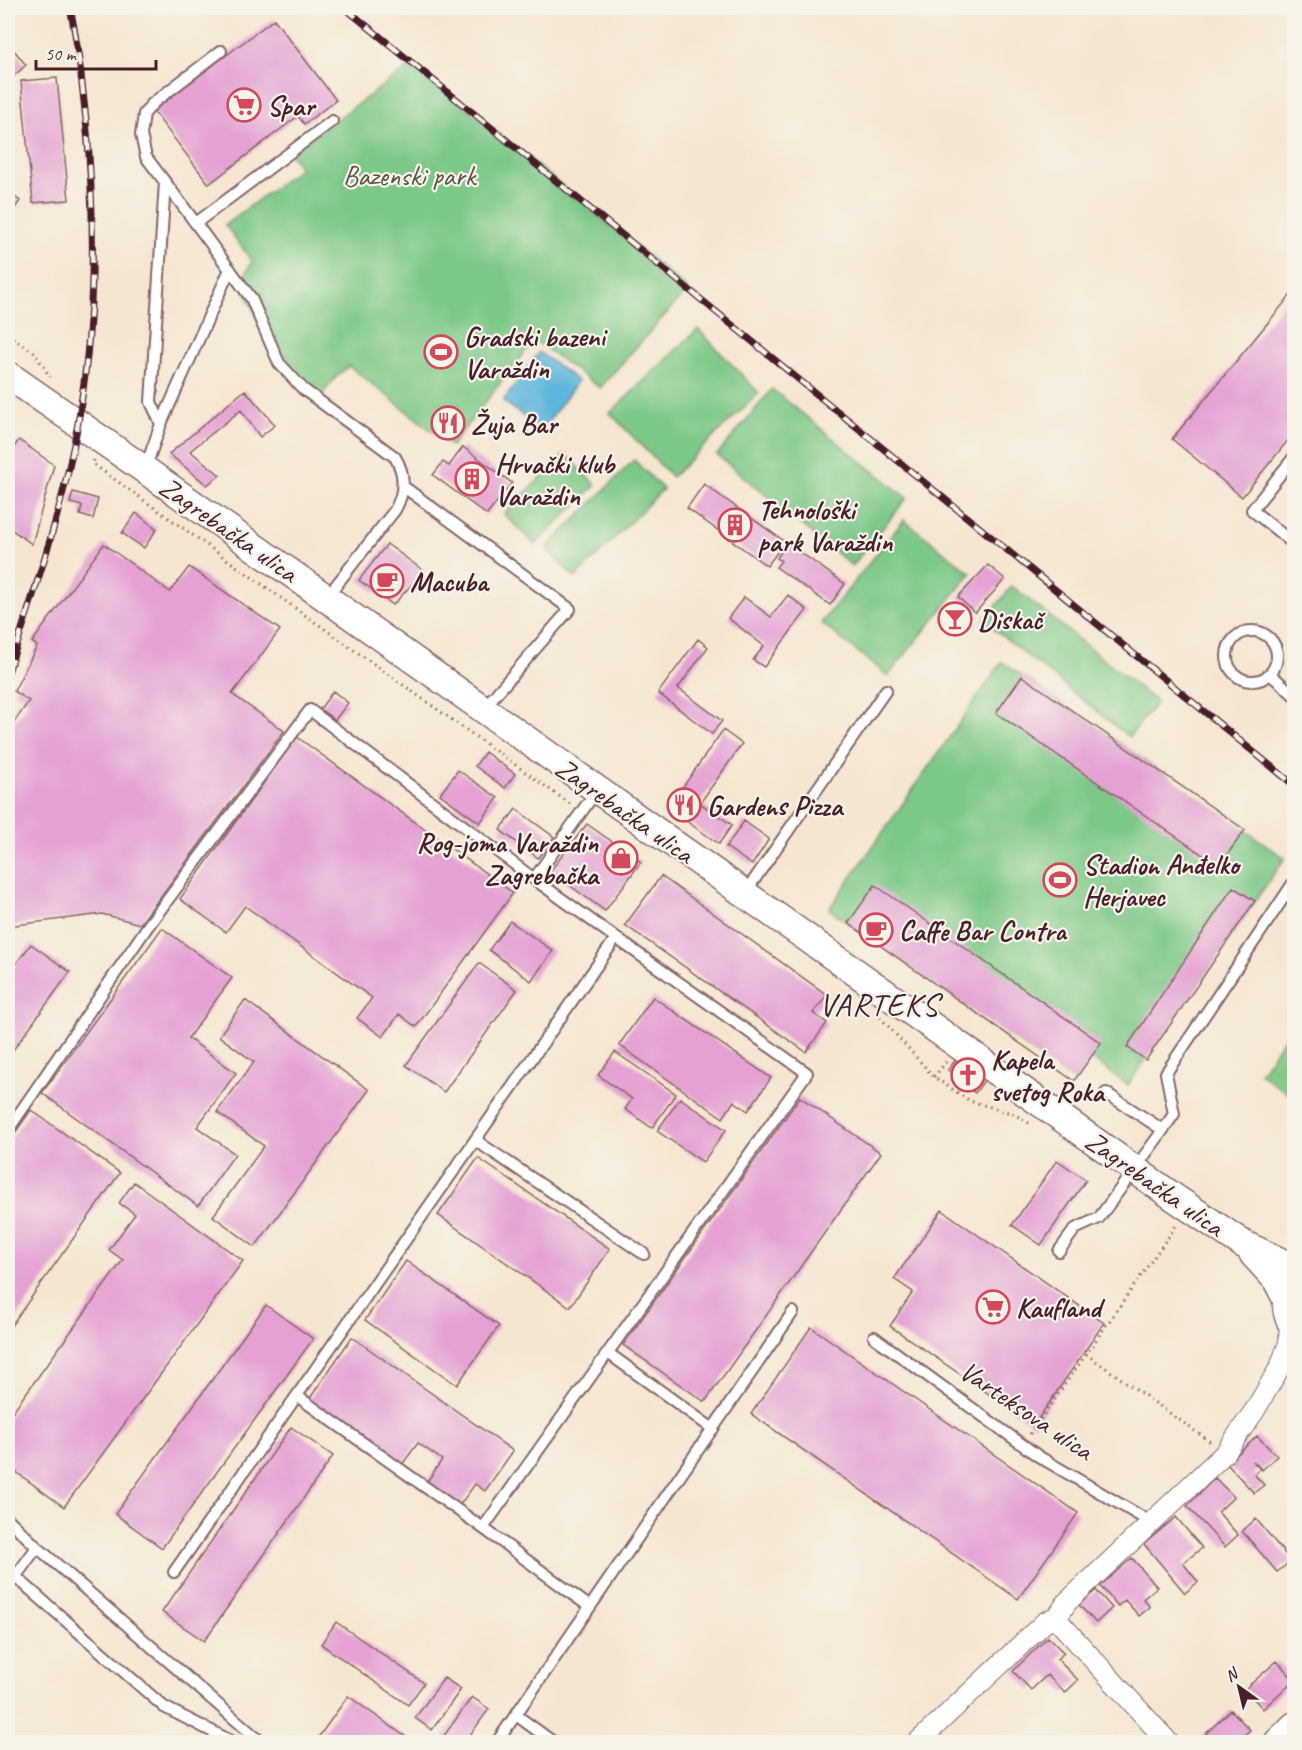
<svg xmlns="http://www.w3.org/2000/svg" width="1302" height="1750" viewBox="0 0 1302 1750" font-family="Caveat,sans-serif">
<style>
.green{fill:#7cc886;stroke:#637458;stroke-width:1.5}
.water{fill:#5db6db;stroke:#546a83;stroke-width:1.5}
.building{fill:#e4a2d3}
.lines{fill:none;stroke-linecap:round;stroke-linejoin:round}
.lane-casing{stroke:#866565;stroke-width:14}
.street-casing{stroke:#866565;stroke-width:22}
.secondary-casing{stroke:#866565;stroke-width:30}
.path{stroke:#866565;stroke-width:3;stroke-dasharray:1.5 4.5;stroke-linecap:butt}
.lane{stroke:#fff;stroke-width:10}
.street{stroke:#fff;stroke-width:20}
.secondary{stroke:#fff;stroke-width:27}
.rail-casing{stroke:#4a1f2b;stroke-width:7}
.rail{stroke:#f7f3e8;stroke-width:4.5;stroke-dasharray:14;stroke-linecap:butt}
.labels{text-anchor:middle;stroke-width:4.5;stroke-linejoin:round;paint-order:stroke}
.poi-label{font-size:28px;font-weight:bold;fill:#4a1f2b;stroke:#f7f3e8;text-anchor:start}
.park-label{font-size:28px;fill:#595246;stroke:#f7f3e8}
.street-label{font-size:28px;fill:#4a1f2b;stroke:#f7f3e8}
.quarter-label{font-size:32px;letter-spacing:1.5px;fill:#4a1f2b;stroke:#f7f3e8}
</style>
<rect width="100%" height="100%" fill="#f7f3e8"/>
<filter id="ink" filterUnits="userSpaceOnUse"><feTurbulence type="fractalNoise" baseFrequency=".0167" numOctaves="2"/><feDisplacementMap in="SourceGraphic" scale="12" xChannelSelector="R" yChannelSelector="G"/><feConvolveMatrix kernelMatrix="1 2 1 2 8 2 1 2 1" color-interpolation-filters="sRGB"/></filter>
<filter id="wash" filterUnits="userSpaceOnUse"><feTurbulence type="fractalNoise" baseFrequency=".008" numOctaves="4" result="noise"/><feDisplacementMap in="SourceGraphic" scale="24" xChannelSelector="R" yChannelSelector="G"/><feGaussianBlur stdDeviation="1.35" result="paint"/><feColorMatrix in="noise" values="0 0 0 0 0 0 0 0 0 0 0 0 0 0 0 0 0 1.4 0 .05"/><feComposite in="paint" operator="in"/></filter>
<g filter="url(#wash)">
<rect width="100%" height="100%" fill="#f5e6d1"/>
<path class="green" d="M413 64 688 289 600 388 534 340 451 446 349 366 336 377 318 400 279 363 241 284 252 261 225 225 300 168 290 153Z
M698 329 759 393 672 477 610 413Z
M772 389 907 498 852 566 717 455Z
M565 454 596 485 535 545 504 514Z
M634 460 663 489 575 578 546 549Z
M904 520 971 573 888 676 821 623Z
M1012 586 1157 702 1129 737 984 621Z
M1002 662 1285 858 1128 1085 1090 1058 1074 1081 829 909Z
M1294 1024V1098L1260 1073Z"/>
<path class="water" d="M539 352 578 381 542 430 503 401Z"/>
<g id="blocks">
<path class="building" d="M274 19 336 100 304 124 298 116 209 184 153 111Z
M8 43 26 65 8 81Z
M57 78 69 200 33 203 21 81Z
M8 192 20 201 8 218Z
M1294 291V433L1242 497 1172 439Z
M245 390 275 425 260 437 241 410 190 451 220 475 207 485 169 454Z
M19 440 54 465 32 544 8 527V455Z
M463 447 512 483 487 515 433 475 443 462 449 466Z
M704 484 785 542 767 566 687 508Z
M73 492 98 499 93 519 80 515 82 506 70 503Z
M136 513 157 529 144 548 122 533Z
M787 543 845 584 830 605 776 567 781 561 777 558Z
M104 544 170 592 189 567 280 630 232 694 284 731 140 924 102 914 8 926V731L29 701 14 691 37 646 32 642Z
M387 544 424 571 393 605 359 580Z
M988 565 1005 579 975 613 958 597Z
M788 595 807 610 764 667 753 660 764 646 728 618 744 597 771 617Z
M698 639 708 647 678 688 722 721 712 734 658 693Z
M1022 676 1245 830 1219 866 996 713Z
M333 691 348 703 335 720 320 709Z
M723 730 742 744 700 803 732 825 719 844 668 808Z
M297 737 513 893 416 1027 399 1014 383 1037 357 1018 372 998 245 906 226 932 180 899Z
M485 752 515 774 505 788 475 766Z
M458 770 498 798 480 823 440 794Z
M516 809 554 837 538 858 500 830Z
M744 821 769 839 752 865 726 847Z
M587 824 641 862 605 911 550 871Z
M661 876 827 995 813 1013 827 1023 806 1052 625 925Z
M875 885 1101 1043 1074 1081 848 923Z
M1233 887 1255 901 1146 1060 1127 1047Z
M510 921 553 951 531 981 489 950Z
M162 928 232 978 188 1038 236 1073 197 1127 235 1154 198 1206 42 1093Z
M31 944 70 972 8 1057V970L10 972Z
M479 963 517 990 444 1092 406 1065Z
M653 997 771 1078 748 1111 734 1101 723 1118 619 1045Z
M245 1000 369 1090 255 1247 213 1216 264 1146 217 1112 254 1062 219 1036Z
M615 1052 676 1094 652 1128 625 1109 632 1099 598 1075Z
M957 1058 986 1078 975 1093 966 1087 968 1084H962L959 1078 948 1070Z
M800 1097 881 1153 705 1402 623 1345Z
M680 1098 726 1130 703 1162 657 1131Z
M31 1110 120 1173 8 1330V1143Z
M478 1158 610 1249 570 1307 438 1215Z
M1057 1160 1086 1180 1041 1245 1012 1225Z
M134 1182 243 1261 64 1507 8 1466V1418L123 1260 109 1250 135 1214 119 1203Z
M942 1210 1104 1323 1034 1425 890 1326 913 1292 894 1279Z
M406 1261 499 1326 457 1385 365 1320Z
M266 1305 313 1339 162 1548 115 1514Z
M811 1327 1078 1513 1018 1599 751 1414Z
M352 1337 513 1451 485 1491 475 1484 459 1506 426 1483 442 1460 418 1443 401 1466 308 1401Z
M291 1427 333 1456 204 1641 162 1612Z
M1257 1436 1277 1456 1262 1470 1253 1461 1260 1469 1254 1474 1264 1485 1254 1493 1227 1464Z
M1215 1478 1234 1497 1218 1512 1238 1535 1225 1547 1187 1506Z
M1176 1517 1202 1548 1183 1563 1198 1582 1185 1593 1144 1544Z
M1256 1519 1291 1561 1277 1572 1242 1531Z
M1132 1558 1157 1587 1143 1599 1150 1607 1139 1616 1125 1600 1118 1606 1100 1586Z
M1096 1590 1112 1608 1096 1623 1079 1605Z
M336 1622 424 1683 408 1705 321 1644Z
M1048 1637 1064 1653 1057 1659 1078 1680 1065 1693 1047 1675 1031 1690 1013 1671Z
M1277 1661 1294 1680 1263 1709 1245 1689Z
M444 1678 461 1689 432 1730 415 1718Z
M348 1696 413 1742H315Z
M472 1697 489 1709 465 1742H451L443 1737Z
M1231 1710 1250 1730 1236 1742H1201L1199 1740Z"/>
</g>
</g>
<g filter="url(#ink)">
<use href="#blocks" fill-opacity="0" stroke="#866565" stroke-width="1.5"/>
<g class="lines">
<defs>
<path id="lane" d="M165 182 146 157 141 135 144 114 153 103 221 51
M196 223 332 121
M161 424 151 402 165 182 251 298 279 363 303 389 395 457C406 475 405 492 395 510L326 598
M1294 457 1252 510 1294 544
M145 469 161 424 230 269
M404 487 570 609 483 709
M1227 656a25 25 0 1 1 50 0a25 25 0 1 1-50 0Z
M1270 674 1294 695
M745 893 886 690
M8 1130 148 926 310 710 534 879 597 790
M1163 1130 1174 1114 1166 1073 1294 882
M475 1140 644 1254
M1059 1251 1075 1229 1099 1218 1163 1130 1106 1093
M874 1337 1038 1456 1152 1523
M608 1353 713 1429
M297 1396 483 1528 807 1073 616 938
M8 1519 37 1547 8 1587
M483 1528 590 1607
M37 1547 261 1742
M8 1570 164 1707 233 1742
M174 1572 616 938 534 879
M516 1715 553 1742
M497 1742 793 1312"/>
<path id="street" d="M918 1742 1045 1622 1058 1616
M1168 1742 1060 1623 1058 1616 1067 1602 1225 1453 1255 1410 1280 1367 1289 1343 1290 1320"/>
<path id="secondary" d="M8 375 145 470 1175 1198 1243 1244 1294 1268
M1253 1254 1276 1279 1286 1298
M1294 1282C1284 1297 1284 1312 1294 1327
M1278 1742 1294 1726"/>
</defs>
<use href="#lane" class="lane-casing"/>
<use href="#street" class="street-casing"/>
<use href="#secondary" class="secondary-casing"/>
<path class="path" d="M8 335 34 352 50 377
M94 460 93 464 573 806
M880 1017 934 1077 970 1101 1014 1114 1032 1125
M934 1077 946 1062
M1086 1354 1212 1443
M1030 1434 1178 1223"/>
<use href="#lane" class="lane"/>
<use href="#street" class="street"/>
<use href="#secondary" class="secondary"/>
<defs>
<path id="rail" d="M345 8 1294 785
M8 672C35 590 63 508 78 423 95 323 96 221 86 120 82 82 78 44 70 8"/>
</defs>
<use href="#rail" class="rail-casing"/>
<use href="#rail" class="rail"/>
</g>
</g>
<defs>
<symbol id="supermarket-ring" viewBox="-11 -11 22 22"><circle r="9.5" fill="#f7f3e8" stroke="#d1495b" stroke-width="1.5"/><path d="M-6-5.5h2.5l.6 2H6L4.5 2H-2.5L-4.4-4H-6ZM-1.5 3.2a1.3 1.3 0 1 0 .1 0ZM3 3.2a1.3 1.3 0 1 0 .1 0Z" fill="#d1495b"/></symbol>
<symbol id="stadium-ring" viewBox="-11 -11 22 22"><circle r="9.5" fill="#f7f3e8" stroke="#d1495b" stroke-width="1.5"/><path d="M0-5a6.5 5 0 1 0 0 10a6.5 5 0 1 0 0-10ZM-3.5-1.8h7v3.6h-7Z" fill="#d1495b"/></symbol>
<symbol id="restaurant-ring" viewBox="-11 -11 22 22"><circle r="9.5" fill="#f7f3e8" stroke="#d1495b" stroke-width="1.5"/><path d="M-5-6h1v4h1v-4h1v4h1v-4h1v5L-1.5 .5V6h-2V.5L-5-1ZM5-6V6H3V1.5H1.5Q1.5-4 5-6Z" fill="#d1495b"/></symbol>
<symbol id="building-ring" viewBox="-11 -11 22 22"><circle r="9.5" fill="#f7f3e8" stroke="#d1495b" stroke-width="1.5"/><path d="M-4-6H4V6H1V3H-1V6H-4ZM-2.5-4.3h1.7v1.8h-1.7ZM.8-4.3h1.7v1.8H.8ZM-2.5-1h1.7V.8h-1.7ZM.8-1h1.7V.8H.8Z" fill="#d1495b"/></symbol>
<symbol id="cafe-ring" viewBox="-11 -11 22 22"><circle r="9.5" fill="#f7f3e8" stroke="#d1495b" stroke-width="1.5"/><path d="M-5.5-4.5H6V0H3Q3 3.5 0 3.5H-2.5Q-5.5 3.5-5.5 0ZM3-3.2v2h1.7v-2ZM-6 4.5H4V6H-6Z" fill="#d1495b"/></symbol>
<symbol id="bar-ring" viewBox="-11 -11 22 22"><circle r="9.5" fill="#f7f3e8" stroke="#d1495b" stroke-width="1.5"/><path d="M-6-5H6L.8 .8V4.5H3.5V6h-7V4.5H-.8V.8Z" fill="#d1495b"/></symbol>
<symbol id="shop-ring" viewBox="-11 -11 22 22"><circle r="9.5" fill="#f7f3e8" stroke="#d1495b" stroke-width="1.5"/><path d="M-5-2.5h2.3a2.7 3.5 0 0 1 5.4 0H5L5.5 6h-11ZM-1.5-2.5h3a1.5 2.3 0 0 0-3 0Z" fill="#d1495b"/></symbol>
<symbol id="church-ring" viewBox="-11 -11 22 22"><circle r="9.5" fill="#f7f3e8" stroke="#d1495b" stroke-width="1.5"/><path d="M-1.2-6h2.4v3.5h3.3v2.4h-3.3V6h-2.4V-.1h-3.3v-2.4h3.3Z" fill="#d1495b"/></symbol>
</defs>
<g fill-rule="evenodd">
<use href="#supermarket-ring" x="225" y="86" width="38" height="38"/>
<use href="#stadium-ring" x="422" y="333" width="38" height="38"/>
<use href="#restaurant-ring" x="429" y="404" width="38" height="38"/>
<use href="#building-ring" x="453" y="460" width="38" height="38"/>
<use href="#building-ring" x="716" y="506" width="38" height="38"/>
<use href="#cafe-ring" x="368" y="562" width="38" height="38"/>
<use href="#bar-ring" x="936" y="600" width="38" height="38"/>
<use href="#restaurant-ring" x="665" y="786" width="38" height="38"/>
<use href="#shop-ring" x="602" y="839" width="38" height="38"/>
<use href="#stadium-ring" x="1041" y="861" width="38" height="38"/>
<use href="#cafe-ring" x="857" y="911" width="38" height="38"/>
<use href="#church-ring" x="949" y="1056" width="38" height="38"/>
<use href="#supermarket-ring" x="974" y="1288" width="38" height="38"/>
</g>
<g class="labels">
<g class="poi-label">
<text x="267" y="115">Spar</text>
<text x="464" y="346">Gradski bazeni<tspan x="464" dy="32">Varaždin</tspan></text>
<text x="471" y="433">Žuja Bar</text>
<text x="495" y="473">Hrvački klub<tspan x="495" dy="32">Varaždin</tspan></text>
<text x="758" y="519">Tehnološki<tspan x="758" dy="32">park Varaždin</tspan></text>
<text x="410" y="591">Macuba</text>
<text x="978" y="629">Diskač</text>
<text x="707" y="815">Gardens Pizza</text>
<text x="598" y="852" text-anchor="end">Rog-joma Varaždin<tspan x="598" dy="32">Zagrebačka</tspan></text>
<text x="1083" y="874">Stadion Anđelko<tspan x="1083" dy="32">Herjavec</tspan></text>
<text x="899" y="940">Caffe Bar Contra</text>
<text x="991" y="1069">Kapela<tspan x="991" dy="32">svetog Roka</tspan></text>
<text x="1016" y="1317">Kaufland</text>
</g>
<g class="park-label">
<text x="409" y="185">Bazenski park</text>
</g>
<g class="street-label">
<text transform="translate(229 529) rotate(35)" y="10">Zagrebačka ulica</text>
<text transform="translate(625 810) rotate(35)" y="10">Zagrebačka ulica</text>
<text transform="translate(1155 1183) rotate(35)" y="10">Zagrebačka ulica</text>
<text transform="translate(1027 1410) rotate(34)" y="10">Varteksova ulica</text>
</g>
<g class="quarter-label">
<text x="879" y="1015">VARTEKS</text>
</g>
</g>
<rect width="1302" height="1750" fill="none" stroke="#f7f3e8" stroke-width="30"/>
<g transform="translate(1239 1687) rotate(326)" stroke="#f7f3e8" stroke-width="4.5" paint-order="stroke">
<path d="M0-4.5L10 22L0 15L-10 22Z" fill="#4a1f2b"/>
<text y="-9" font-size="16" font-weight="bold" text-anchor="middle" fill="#4a1f2b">N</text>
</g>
<path d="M36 60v9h120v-9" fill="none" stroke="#4a1f2b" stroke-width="3"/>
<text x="45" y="60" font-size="18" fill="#4a1f2b" stroke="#f7f3e8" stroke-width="4.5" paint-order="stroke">50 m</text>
</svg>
